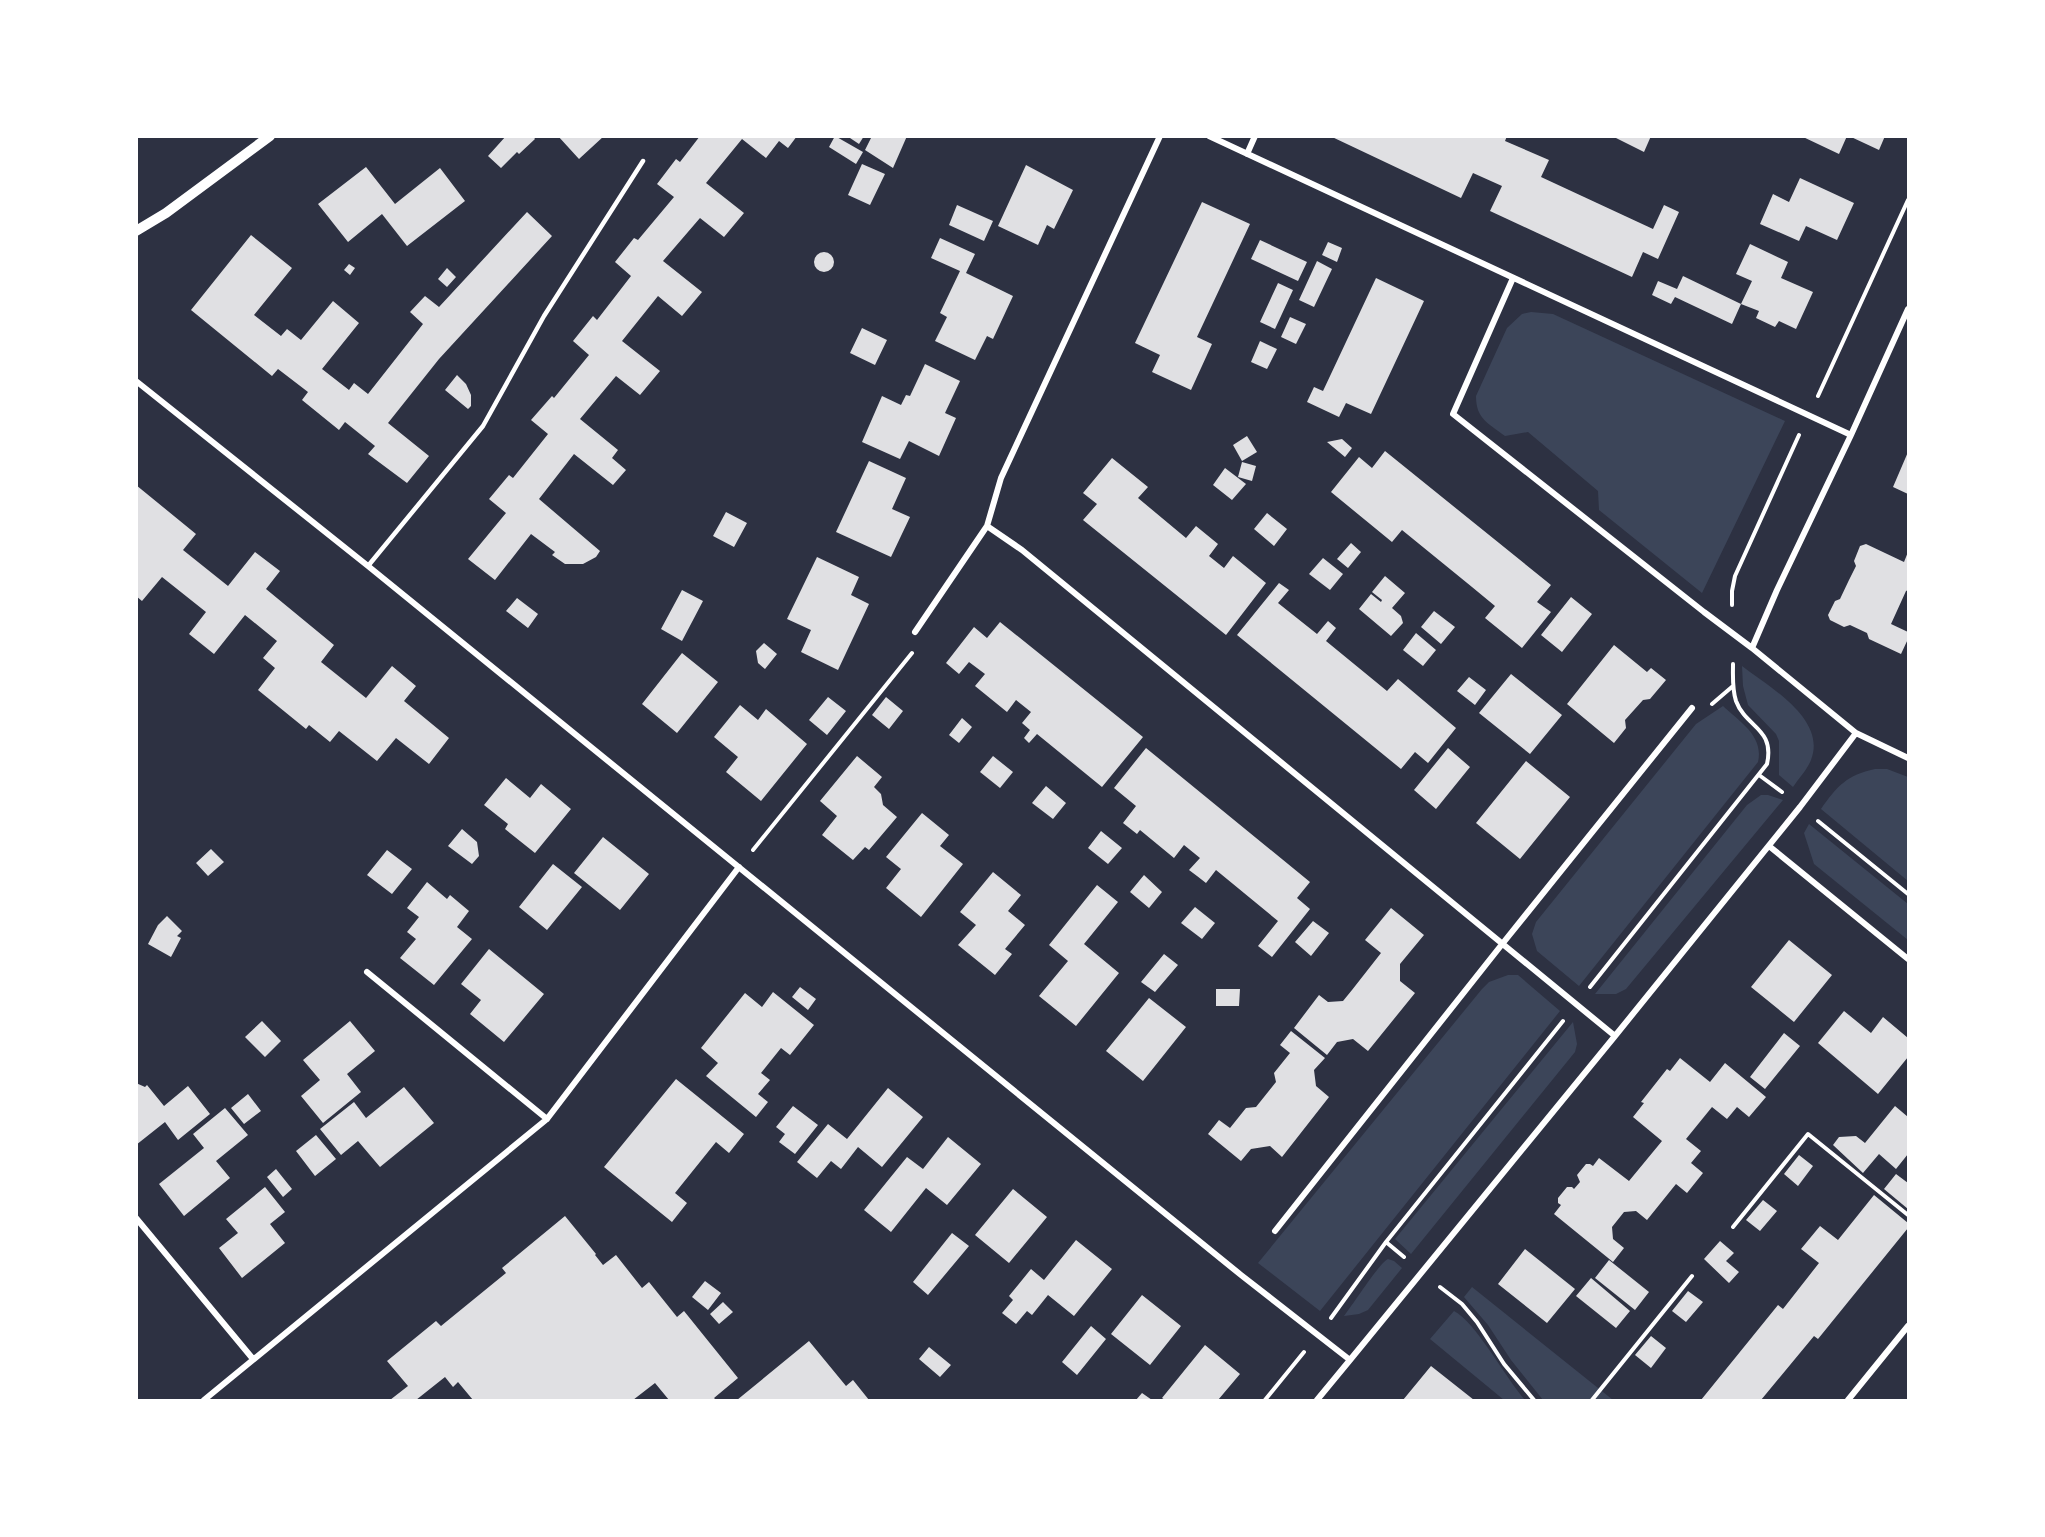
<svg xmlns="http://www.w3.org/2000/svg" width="2045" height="1537" viewBox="0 0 2045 1537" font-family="'Golos Text',sans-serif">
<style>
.green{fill:#3c4559}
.building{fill:#e0e0e3}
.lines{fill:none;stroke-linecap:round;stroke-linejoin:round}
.path{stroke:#fff;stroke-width:4}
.service{stroke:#fff;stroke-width:4.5}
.minor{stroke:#fff;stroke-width:6}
.tertiary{stroke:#fff;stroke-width:10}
</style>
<rect width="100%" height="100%" fill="#2d3142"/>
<path class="green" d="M1531 312 1553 314 1785 421 1702 593 1599 510 1598 491 1528 432 1505 436C1488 423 1476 419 1476 396L1507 328 1522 314Z
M1742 666C1769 687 1827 719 1811 760 1807 770 1799 778 1793 787L1779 775V741L1776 734 1748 705 1743 686Z
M1723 706C1740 722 1764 736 1758 762L1579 986 1537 951 1532 934 1536 922 1696 724Z
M1875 769H1887L1908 777V881L1821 809C1837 786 1847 775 1875 769Z
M1761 795H1768L1783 800 1626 989 1616 994H1595L1747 805Z
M1809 824 1908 904V940L1814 864 1804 833Z
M1508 975H1518L1560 1011 1320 1311 1258 1263 1482 989 1489 982Z
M1573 1022 1577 1044 1575 1052 1411 1254 1395 1239Z
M1388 1259 1394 1261 1402 1268 1368 1310 1359 1314 1344 1316C1352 1306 1380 1262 1388 1259Z
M1472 1287 1613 1400H1543L1511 1360 1488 1325 1464 1297Z
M1454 1311C1475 1321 1507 1380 1525 1400H1504L1430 1339Z"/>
<path class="building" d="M506 136H533L535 139 519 154 517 152 501 168 488 156Z
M558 136H604L579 159Z
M700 136H797L788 148 779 141 766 158 742 139 706 183 744 213 724 237 700 218 663 261 702 292 682 316 658 296 622 341 660 371 640 395 616 376 580 419 618 450 612 458 626 470 613 485 574 454 539 499 600 551 596 557 583 564H565L552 555 555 552 531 534 495 580 468 559 506 513 489 499 509 475 513 478 548 434 531 420 552 396 554 398 589 355 573 341 593 316 597 320 631 276 615 262 634 238 638 240 674 197 657 184 676 159 680 162Z
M835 136 863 152 856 164 829 147Z
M847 136H864L859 144Z
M872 136H907L893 168 865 150Z
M1330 136H1507L1505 141 1549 160 1541 177 1653 229 1664 205 1679 212 1658 259 1643 252 1632 277 1490 211 1502 186 1473 173 1461 198Z
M1612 136H1651L1644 152Z
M1801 136H1847L1839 154Z
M1849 136H1885L1879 150Z
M862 164 885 174 870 205 848 195Z
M1026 165 1073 190 1054 229 1047 225 1038 245 998 226Z
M366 167 395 204 440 168 465 201 407 246 382 214 348 242 318 204Z
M1800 178 1854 203 1837 240 1806 226 1799 241 1760 224 1773 194 1789 202Z
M1202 202 1250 224 1197 337 1212 344 1191 390 1152 372 1160 355 1135 343Z
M957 205 993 221 984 241 949 225Z
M527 212 552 236 439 359 388 423 429 456 407 483 368 454 375 446 345 422 339 430 302 400 308 392 278 369 272 376 191 310 251 235 292 268 254 315 281 336 287 329 301 340 333 301 359 323 322 369 349 390 354 383 368 394 423 324 410 312 425 296 439 307Z
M940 238 975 254 966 273 1013 296 993 339 987 336 975 360 935 341 947 317 940 313 960 271 931 258Z
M1260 240 1307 262 1298 281 1251 259Z
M1328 242 1342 248 1337 262 1322 255Z
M1750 244 1788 262 1781 278 1813 292 1796 329 1779 321 1775 327 1756 318 1759 311 1741 304 1752 281 1736 274Z
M814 262a10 10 0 1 1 20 0a10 10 0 1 1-20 0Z
M1317 261 1332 269 1314 307 1299 300Z
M349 264 355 268 350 275 344 270Z
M447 268 456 277 447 287 438 279Z
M1683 276 1741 304 1732 324 1675 297 1671 304 1652 295 1658 281 1677 289Z
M1376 278 1424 301 1371 414 1346 403 1339 417 1307 402 1314 387 1323 391Z
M1278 283 1293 290 1275 329 1260 322Z
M1290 317 1306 324 1296 344 1281 337Z
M862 328 887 340 875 365 850 353Z
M1260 341 1277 349 1267 369 1251 362Z
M925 364 960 381 945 413 956 418 939 456 909 441 900 459 862 442 882 396 901 405 906 395 910 396Z
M457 375 466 384 471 395V406L468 409 445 390Z
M1247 436 1257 452 1242 461 1233 445Z
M1342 439 1352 448 1345 457 1327 442Z
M1385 451 1551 585 1537 602 1551 612 1522 648 1485 618 1495 606 1472 587 1402 530 1392 542 1331 492 1359 457 1372 468Z
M1908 452V494L1893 487Z
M1112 458 1148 487 1138 498 1186 538 1196 526 1218 544 1209 556 1224 568 1233 556 1266 583 1226 635 1083 520 1097 504 1083 493Z
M869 461 906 478 892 509 910 517 891 557 836 532Z
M1242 462 1256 466 1252 481 1238 477Z
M1225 468 1246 484 1232 500 1213 485Z
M136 485 196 534 183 550 228 586 255 552 280 571 266 589 334 645 321 662 366 698 392 666 416 686 404 701 449 738 429 764 396 738 377 761 339 731 330 742 309 725 306 729 258 690 275 668 263 658 277 641 245 615 214 654 189 634 206 612 162 577 142 601 136 596Z
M726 512 747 523 734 547 713 536Z
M1267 513 1287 529 1274 546 1254 529Z
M1351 543 1361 552 1348 568 1337 559Z
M1866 544 1904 562 1908 552V590L1906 591 1891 624 1908 632V639L1901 654 1869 639 1867 633 1850 625 1844 627 1830 620 1828 615 1835 601 1840 599 1849 580 1856 566 1854 561 1860 546Z
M817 557 859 577 851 595 869 604 838 670 801 652 811 630 787 619Z
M1323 558 1343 574 1330 590 1309 574Z
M1385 576 1405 593 1392 608 1401 616 1403 623 1391 636 1359 609 1371 594 1381 602 1382 600 1372 592Z
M1279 583 1289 590 1278 603 1317 634 1328 621 1336 628 1326 641 1387 691 1398 679 1456 728 1428 763 1415 752 1401 769 1237 635Z
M682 590 703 601 682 641 661 629Z
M1571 597 1592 614 1562 652 1541 635Z
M517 598 538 614 528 628 506 611Z
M1434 611 1455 627 1441 644 1421 627Z
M1000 622 1143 737 1102 787 1037 734 1029 743 1024 738 1030 730 1022 723 1031 712 1016 700 1007 712 975 686 985 674 969 662 959 674 946 663 974 627 987 638Z
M1416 633 1436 650 1423 666 1403 650Z
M764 643 777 654 765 669 758 663 756 651Z
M1614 645 1647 672 1651 668 1666 680 1650 699 1643 700 1625 720 1626 728 1614 743 1567 704Z
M682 653 718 682 677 733 642 704Z
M1511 674 1562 715 1530 754 1479 713Z
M1469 677 1486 690 1475 705 1457 691Z
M828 697 846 711 827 735 809 720Z
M886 697 903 711 889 729 872 715Z
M740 705 758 720 766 709 807 744 761 801 726 772 738 757 714 737Z
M962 718 972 727 959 743 949 735Z
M1146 748 1310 882 1297 898 1310 909 1272 957 1258 946 1278 921 1216 870 1206 883 1197 876 1189 870 1200 858 1184 845 1174 858 1140 830 1137 834 1123 823 1136 806 1114 788Z
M1448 748 1470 767 1436 809 1414 790Z
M857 756 882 777 874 787 881 794 883 805 897 817 869 850 865 847 853 860 822 835 837 816 820 801Z
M993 756 1013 772 1000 788 980 772Z
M1526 761 1570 797 1520 859 1476 823Z
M506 778 530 798 541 784 571 809 535 853 505 829 508 824 484 805Z
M1046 786 1066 803 1053 819 1032 803Z
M922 813 949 835 940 846 963 864 921 917 886 888 901 869 886 857Z
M462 829 477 842 479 856 472 864 448 846Z
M1101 831 1122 848 1108 864 1088 848Z
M603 837 649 874 620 910 574 873Z
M211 849 224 862 208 876 196 863Z
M387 850 412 869 392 894 367 875Z
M553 864 582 887 547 930 519 907Z
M993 872 1021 895 1008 911 1025 925 1005 949 1012 954 995 975 958 945 976 925 960 912Z
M1144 875 1162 892 1149 908 1130 892Z
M427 882 447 899 450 895 469 911 457 927 472 939 434 985 400 958 416 939 407 932 419 917 407 908Z
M1097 885 1118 902 1084 944 1119 973 1076 1026 1039 996 1068 961 1049 945Z
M1195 907 1215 923 1202 939 1181 923Z
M1391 908 1424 935 1400 964V981L1415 993 1368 1051 1353 1039 1337 1042 1327 1055 1294 1028 1319 995 1328 1002 1343 1001 1352 990 1381 953 1365 940Z
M167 916 182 931 177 936 181 938 171 957 148 944 158 925Z
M1313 921 1329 933 1311 956 1295 942Z
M1789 940 1832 975 1794 1022 1751 987Z
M489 949 544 994 504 1042 470 1014 481 1000 461 984Z
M1164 954 1178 965 1155 992 1141 982Z
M800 987 816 999 808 1010 792 997Z
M1216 989H1240L1239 1006H1216Z
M773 992 814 1025 790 1055 781 1048 761 1073 770 1080 758 1094 768 1102 756 1117 706 1076 718 1063 701 1048 745 993 762 1007Z
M1149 998 1186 1027 1143 1081 1106 1051Z
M1844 1011 1871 1033 1883 1017 1908 1038V1057L1878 1094 1818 1043Z
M262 1021 281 1041 265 1057 245 1037Z
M350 1021 375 1051 347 1074 361 1092 323 1123 301 1096 320 1080 303 1060Z
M1291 1031 1325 1058 1314 1070 1316 1086 1329 1097 1282 1157 1270 1146 1251 1149 1241 1161 1208 1134 1219 1120 1230 1128 1246 1108 1256 1107 1276 1082 1274 1073 1290 1053 1280 1045Z
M1784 1033 1800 1046 1765 1089 1750 1077Z
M1680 1058 1710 1082 1725 1063 1766 1097 1749 1117 1737 1107 1727 1119 1712 1107 1686 1139 1701 1151 1691 1163 1703 1173 1687 1193 1676 1184 1647 1220 1636 1211 1624 1212 1612 1227 1613 1239 1624 1248 1613 1262 1554 1214 1561 1205 1558 1203V1198L1567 1187H1572L1574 1189 1580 1182 1577 1175 1586 1164H1590L1593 1166 1599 1158 1629 1181 1662 1141 1633 1117 1644 1103 1641 1102 1667 1069 1670 1071Z
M676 1079 744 1134 729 1153 716 1142 675 1193 687 1203 672 1222 604 1167Z
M136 1083 145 1087 147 1085 164 1106 188 1086 210 1114 178 1140 165 1122 136 1145Z
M404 1087 434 1123 380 1167 358 1141 341 1155 320 1129 354 1102 366 1118Z
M888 1088 923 1117 882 1167 858 1147 841 1169 831 1161 817 1178 797 1162 828 1124 847 1139Z
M248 1094 261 1111 244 1124 231 1108Z
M793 1106 818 1125 795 1154 779 1142 785 1134 776 1127Z
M1895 1106 1908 1117V1154L1896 1169 1879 1154 1863 1173 1833 1145 1839 1137 1856 1136 1865 1143Z
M225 1108 248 1135 216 1161 230 1178 184 1216 159 1184 204 1148 193 1134Z
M316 1135 336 1159 315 1176 296 1151Z
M948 1137 981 1164 947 1205 926 1188 891 1232 864 1210 907 1157 923 1169Z
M1799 1155 1813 1166 1798 1186 1784 1174Z
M276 1169 292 1189 283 1197 267 1177Z
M1896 1174 1908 1183V1209L1884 1189Z
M265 1187 285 1212 270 1224 285 1243 242 1278 219 1248 238 1233 226 1219Z
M1013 1189 1047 1217 1009 1263 975 1235Z
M1874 1195 1908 1223V1228L1818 1339 1814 1336 1761 1400H1701L1778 1305 1783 1309 1819 1263 1801 1249 1820 1226 1838 1240Z
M1763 1200 1777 1211 1760 1231 1746 1220Z
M565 1216 596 1254 595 1255 603 1265 616 1255 642 1288 649 1282 677 1317 684 1311 738 1378 714 1398 716 1400H669L655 1383 633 1400H473L458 1382 453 1387 445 1377 416 1400H390L408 1386 387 1361 436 1321 441 1326 506 1273 502 1268Z
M952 1233 969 1246 928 1295 913 1282Z
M1076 1240 1112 1269 1074 1316 1048 1295 1032 1315 1027 1311 1016 1324 1002 1313 1013 1300 1009 1296 1031 1269 1044 1280Z
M1720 1241 1734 1253 1726 1261 1739 1272 1729 1283 1704 1259Z
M1525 1249 1575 1289 1547 1323 1498 1284Z
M1609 1260 1649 1292 1635 1310 1595 1278Z
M1591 1278 1630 1311 1616 1328 1576 1296Z
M705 1281 721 1293 708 1310 692 1297Z
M1688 1291 1703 1302 1686 1322 1672 1311Z
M1142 1295 1181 1326 1150 1365 1111 1334Z
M723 1302 733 1312 719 1324 710 1314Z
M1091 1326 1106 1339 1077 1375 1062 1362Z
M1651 1336 1666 1348 1651 1368 1635 1355Z
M809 1341 846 1386 853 1380 869 1400H737Z
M1205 1345 1240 1374 1218 1400H1165L1162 1398Z
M929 1347 951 1365 940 1377 919 1359Z
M1431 1366 1474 1400H1403Z
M1142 1393 1152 1400H1136Z"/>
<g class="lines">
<path class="path" d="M1818 396 1908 200
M1732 605V591L1735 576 1799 435
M1712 704 1733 686
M1759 775 1782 792
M1818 821 1908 894
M753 850 912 653
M1590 987 1767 764C1775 728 1746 728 1736 701 1732 689 1733 676 1733 664
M1733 1227 1808 1134 1908 1215
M1386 1242 1404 1257
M1440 1287 1462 1304 1477 1322 1504 1364 1534 1400
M1331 1318 1386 1242 1563 1021
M1265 1400 1304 1352
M1592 1400 1692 1276"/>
<path class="service" d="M368 566 483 426 544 316 643 161"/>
<path class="minor" d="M1209 136 1851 435
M1247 154 1255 136
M1513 278 1453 414 1704 612 1752 648 1856 733 1908 758
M136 381 368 566 1241 1275 1350 1360 1615 1036 1800 807 1856 733
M987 526 1022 550 1615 1036
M915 632 987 526 1001 478 1160 136
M1752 648 1777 590 1851 435 1908 309
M1769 846 1908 959
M367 972 547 1119
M136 1218 253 1359
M1275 1231 1503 943 1692 708
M204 1400 547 1119 739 867
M1317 1400 1350 1360
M1848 1400 1908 1326"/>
<path class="tertiary" d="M136 231 166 213 270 136"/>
</g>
<rect width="2045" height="1537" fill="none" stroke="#ffffff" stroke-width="276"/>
</svg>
